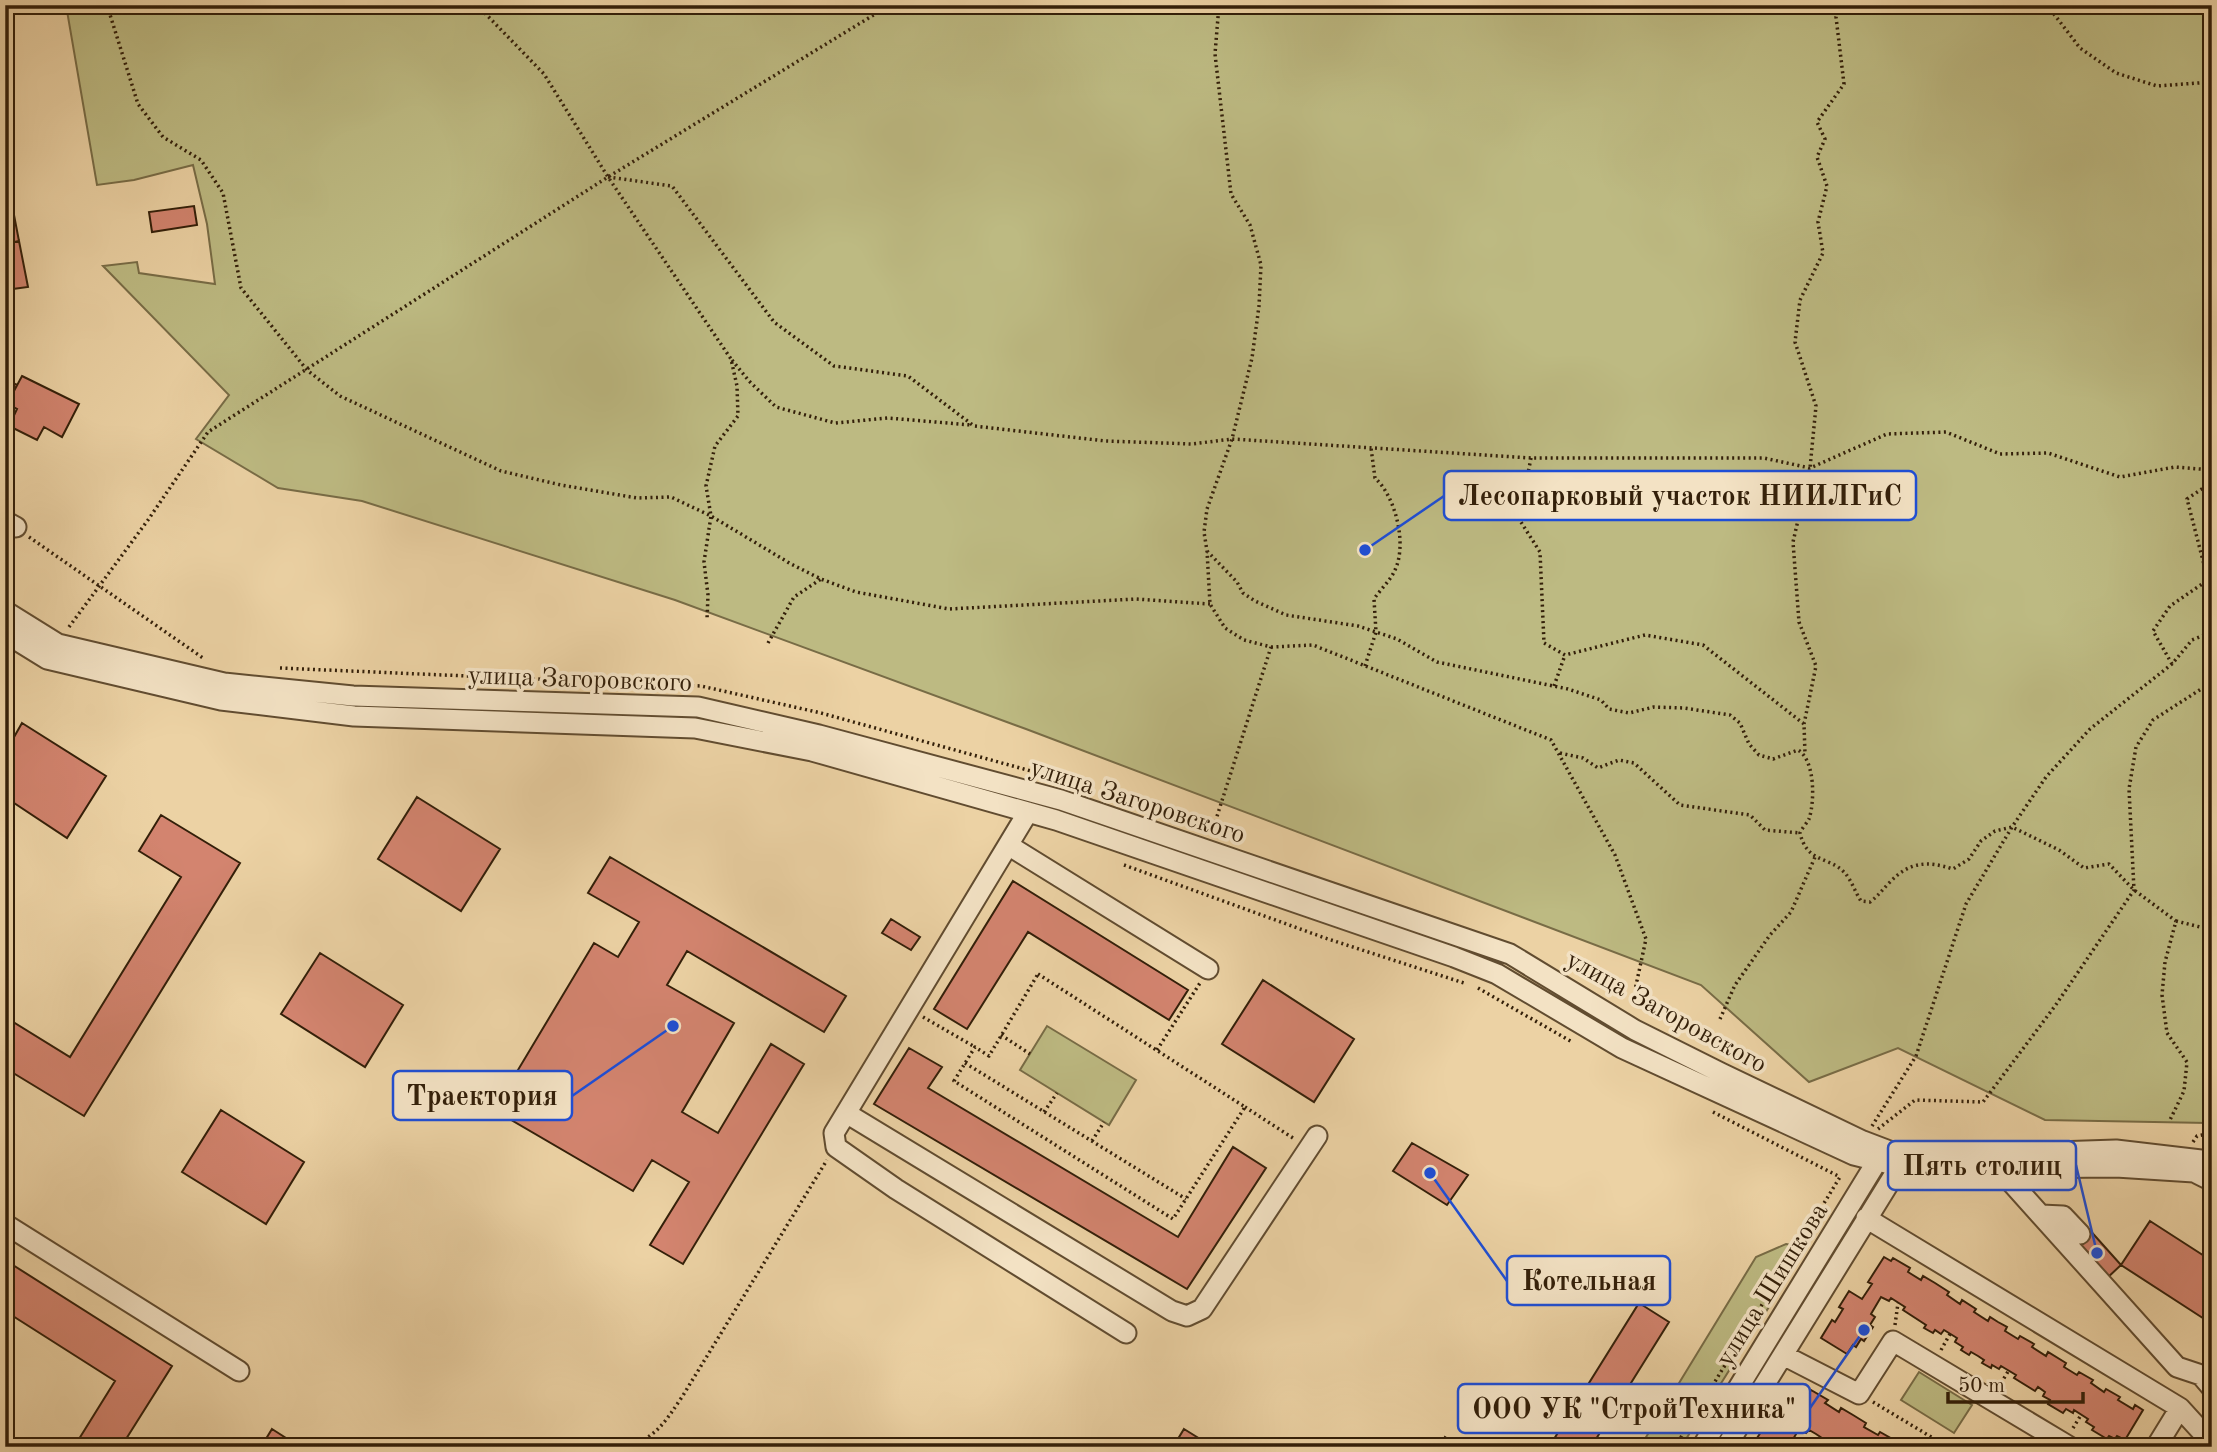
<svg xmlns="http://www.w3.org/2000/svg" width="2217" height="1452" viewBox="0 0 2217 1452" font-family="'Old Standard TT',serif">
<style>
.green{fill:#bdba82;stroke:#786c46;stroke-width:2}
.building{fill:#d3846f;stroke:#331f09;stroke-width:2}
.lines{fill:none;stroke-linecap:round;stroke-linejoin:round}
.minor-casing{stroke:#614c30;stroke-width:23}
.path{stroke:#331f09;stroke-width:3.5;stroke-dasharray:2 3.5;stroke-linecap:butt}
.minor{stroke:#f3e2c4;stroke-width:19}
.labels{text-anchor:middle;stroke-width:7;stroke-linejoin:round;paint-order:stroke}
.street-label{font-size:26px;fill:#331f09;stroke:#f3e2c4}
.leader{fill:none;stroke:#1d4ed8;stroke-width:2.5}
.callout-dot{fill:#1d4ed8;stroke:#f3e2c4;stroke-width:2.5}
.callout{fill:#f3e2c4;stroke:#1d4ed8;stroke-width:2.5}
.callout-label{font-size:28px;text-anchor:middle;font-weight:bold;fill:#331f09}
</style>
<rect width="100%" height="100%" fill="#ecd2a4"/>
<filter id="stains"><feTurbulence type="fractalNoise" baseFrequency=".00286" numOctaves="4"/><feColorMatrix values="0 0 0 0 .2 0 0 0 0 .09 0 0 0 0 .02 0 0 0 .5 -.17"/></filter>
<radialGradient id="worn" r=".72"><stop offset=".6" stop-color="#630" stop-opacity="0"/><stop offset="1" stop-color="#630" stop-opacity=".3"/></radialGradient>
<path class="green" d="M66 5H2212V1121L2208 1123 2045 1120 1898 1048 1809 1082 1701 985 1026 729 675 600 362 501 278 488 196 439 229 395 103 266 137 262 139 273 215 284 207 224 193 165 134 180 97 185Z
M1047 1026 1136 1080 1109 1125 1020 1070Z
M1786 1244 1806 1248 1681 1447H1640L1756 1257Z
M1919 1372 1972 1405 1954 1433 1901 1400Z"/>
<path class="building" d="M9 189 19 241 5 244V190Z
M194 206 197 225 152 232 149 212Z
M19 241 28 287 5 290V244Z
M22 376 79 404 62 437 44 427 37 440 9 426 17 409 7 404Z
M5 379 17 385 5 408Z
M22 723 106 776 67 838 5 797V753Z
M417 797 500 849 461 911 378 859Z
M161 815 240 863 84 1116 5 1068V1017L70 1057 181 877 139 851Z
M610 857 846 996 824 1032 687 951 667 985 734 1023 682 1112 718 1133 771 1044 804 1064 683 1264 650 1245 689 1182 652 1160 633 1191 494 1110 594 943 618 957 639 922 588 893Z
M1013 881 1188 990 1169 1020 1028 932 967 1029 934 1009Z
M891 919 920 937 911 950 882 933Z
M320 953 403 1005 365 1067 281 1014Z
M1263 980 1354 1039 1314 1102 1222 1044Z
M909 1048 942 1067 928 1088 1178 1237 1233 1147 1266 1168 1187 1289 874 1104Z
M221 1110 304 1162 266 1224 182 1172Z
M1412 1143 1468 1175 1447 1205 1393 1171Z
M2150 1221 2212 1261V1324L2121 1265Z
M2087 1227 2121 1265 2106 1279 2072 1241Z
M1884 1257 1891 1261 1893 1258 1910 1268 1908 1272 1921 1280 1923 1276 1935 1283 1949 1292 1947 1295 1960 1304 1962 1300 1976 1309 1974 1312 1988 1321 1990 1317 1998 1322 2007 1327 2005 1331 2018 1339 2020 1336 2034 1344 2032 1347 2046 1356 2048 1352 2066 1363 2064 1367 2077 1375 2079 1372 2093 1380 2091 1383 2104 1392 2106 1389 2120 1397 2118 1400 2133 1409 2135 1405 2143 1410 2125 1440 2117 1436 2115 1439 2109 1436 2107 1439 2092 1430 2094 1427 2086 1422 2088 1419 2074 1410 2073 1413 2066 1409 2063 1413 2048 1404 2050 1400 2043 1396 2045 1392 2038 1387 2035 1391 2014 1378 2016 1375 2001 1366 1999 1369 1992 1365 1991 1368 1982 1363 1984 1360 1978 1356 1971 1352 1969 1355 1961 1350 1963 1347 1955 1342 1957 1338 1944 1330 1941 1334 1935 1330 1933 1333 1924 1328 1926 1325 1903 1310 1905 1307 1891 1298 1889 1301 1881 1297 1871 1314 1875 1317 1870 1325 1873 1327 1864 1341 1861 1339 1856 1347 1853 1345 1847 1354 1821 1338 1832 1320 1835 1322 1843 1309 1839 1307 1849 1291 1862 1299 1872 1284 1868 1282Z
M5 1260 172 1366 121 1447H74L115 1381 5 1311Z
M1639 1303 1669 1322 1591 1447H1549Z
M1802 1388 1809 1393 1811 1390 1828 1400 1825 1403 1839 1412 1841 1408 1853 1415 1866 1423 1864 1427 1878 1435 1880 1432 1894 1440 1892 1444 1897 1447H1829L1820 1442 1822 1438 1816 1434 1809 1430 1806 1433 1799 1429 1789 1446 1791 1447H1757L1761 1441 1757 1438 1767 1423 1780 1431 1789 1416 1786 1414Z
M272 1429 300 1447H261Z
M1184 1429 1213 1447H1173Z
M1445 1437 1461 1447H1439Z"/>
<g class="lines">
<defs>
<path id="minor" d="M5 521 16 527
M5 611 58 644 224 683 353 696 698 707 819 735 1061 800 1510 954 1635 1030 1721 1073 1863 1141 1905 1157 2116 1150 2201 1160 2212 1166
M5 633 47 659 221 700 354 716 695 728 812 751 1056 820 1454 957 1497 974 1622 1048 1854 1155 1910 1169 2116 1167 2194 1172 2212 1181
M1028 812 834 1133 836 1147 896 1189 1126 1333
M1008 845 1208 969
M846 1113 1172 1311 1187 1316 1202 1309 1317 1136
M1993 1162 2177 1367 2201 1375 2212 1388
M2041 1215 2063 1216 2080 1234
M1866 1218 2180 1408 2212 1443
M5 1224 239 1371
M1783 1355 1859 1394 1893 1341 2070 1447
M1702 1447 1882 1153
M1726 1447 1904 1159
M2156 1447 2180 1408"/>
</defs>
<use href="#minor" class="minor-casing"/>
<path class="path" d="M107 5 138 104 163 137 201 160 223 193 241 288 307 370 340 396 501 471 561 485 637 498 671 497 711 516 791 564 821 579 856 592 949 609 1136 599 1210 604
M477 5 544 74 608 177 731 359 737 386 738 416 715 446 706 486 711 516 704 562 708 595 707 619
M2047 5 2080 48 2116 73 2157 86 2212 82
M608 177 672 186 774 322 834 366 908 376 974 426 1106 441 1192 444 1232 439 1531 458H1764L1810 468 1887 434 1946 432 2000 454 2048 453 2120 477 2175 467 2212 470
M732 360 749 381 776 407 835 423 888 418 971 425
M1531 458 1519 519 1540 552 1544 643 1565 655 1645 635 1703 645 1804 724 1805 754
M29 537 203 658
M1207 551 1237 582 1243 593 1255 601 1286 615 1358 626 1397 639 1437 662 1568 689 1601 700 1609 709 1629 713 1654 707 1684 708 1730 715 1740 723 1749 744 1759 755 1773 759 1798 750C1815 760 1815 801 1809 819 1807 823 1802 828 1800 833 1807 863 1828 856 1844 872 1851 879 1855 892 1861 901L1870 902C1878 896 1883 889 1890 882 1910 861 1928 861 1953 869L1969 859 1981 841 1995 831 2012 827 2059 850 2084 868 2109 864 2134 890 2176 921 2165 962 2162 995 2167 1033 2187 1062 2184 1091 2169 1122
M5 588 14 593
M69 627 148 520 208 432 608 177 890 5
M768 643 794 597 821 579
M1271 647 1313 645 1551 740 1615 855 1646 939 1635 990
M2172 664 2153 631 2170 606 2208 580 2187 499 2212 482
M1365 666 1376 632 1374 599C1380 590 1389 582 1394 572 1408 546 1396 497 1375 478L1371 448
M280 668 701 686 821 713 1078 784
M1554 686 1565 655
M1804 724 1816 666 1799 622 1793 542 1810 468 1816 406 1795 342 1800 300 1823 253 1818 222 1827 186 1817 157 1825 139 1817 122 1844 84 1836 17 1841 5
M1560 753 1583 758 1598 768 1619 760 1634 763 1680 805 1750 815 1765 830 1800 833
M1212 832 1271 647 1244 640 1225 628 1210 604 1207 551 1204 532 1207 509 1232 439 1252 358 1259 306 1261 265 1250 225 1231 194 1215 54 1219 5
M1124 865 1325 938 1464 983
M2176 921 2212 930
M1038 974 1245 1107 1173 1219 954 1081 975 1047 989 1056Z
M1478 988 1572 1042
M923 1017 975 1047
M1720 1019 1735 985 1770 935 1791 912 1815 857
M1001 1035 1030 1054
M1157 1050 1200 983
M965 1063 1186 1199
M1245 1107 1293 1138
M1044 1112 1057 1093
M1713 1112 1840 1177
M1872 1126 1916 1056 1966 904 2012 827 2046 777 2090 729 2172 664 2192 640 2212 632
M1878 1129 1915 1100 1983 1102 2055 1006 2134 890 2129 789 2136 747 2153 720 2212 682
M1092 1141 1104 1122
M2193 1142 2197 1136 2212 1133
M1895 1325 1898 1303
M1941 1350 1950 1334
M2001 1383 2009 1370
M1873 1402 1948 1447
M2073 1428 2081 1415
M623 1447C655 1440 665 1422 682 1397L827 1160
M1675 1447 1840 1177"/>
<use href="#minor" class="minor"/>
</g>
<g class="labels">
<g class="street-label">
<text transform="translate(580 678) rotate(2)" y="9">улица Загоровского</text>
<text transform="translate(1138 800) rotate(18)" y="9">улица Загоровского</text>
<text transform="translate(1667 1011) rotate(29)" y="9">улица Загоровского</text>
<text transform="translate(1771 1284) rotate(-58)" y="9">улица Шишкова</text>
</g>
</g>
<path class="leader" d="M1365 550L1444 496M673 1026L572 1096M2097 1253L2076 1165M1430 1173L1507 1281M1864 1330L1810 1408"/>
<g class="callout-dot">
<circle cx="1365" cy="550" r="7"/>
<circle cx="673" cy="1026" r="7"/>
<circle cx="2097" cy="1253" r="7"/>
<circle cx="1430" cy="1173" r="7"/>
<circle cx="1864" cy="1330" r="7"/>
</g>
<g class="callout">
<rect x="1444" y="471" width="472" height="49" rx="7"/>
<rect x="393" y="1071" width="179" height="49" rx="7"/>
<rect x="1888" y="1141" width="188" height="49" rx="7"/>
<rect x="1507" y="1256" width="163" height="49" rx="7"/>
<rect x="1458" y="1384" width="352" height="49" rx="7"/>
</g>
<g class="callout-label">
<text x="1680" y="505">Лесопарковый участок НИИЛГиС</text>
<text x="482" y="1105">Траектория</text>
<text x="1982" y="1175">Пять столиц</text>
<text x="1589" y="1290">Котельная</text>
<text x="1634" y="1418">ООО УК "СтройТехника"</text>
</g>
<rect width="2217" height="1452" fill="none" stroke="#ecd2a4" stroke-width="28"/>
<rect x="7" y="7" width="2203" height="1438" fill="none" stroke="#331f09" stroke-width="3.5"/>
<rect x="14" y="14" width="2189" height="1424" fill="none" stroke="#331f09" stroke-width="2"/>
<path d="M1948 1392v10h135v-10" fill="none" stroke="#331f09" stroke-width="3.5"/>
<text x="1958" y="1392" font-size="21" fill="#331f09" stroke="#f3e2c4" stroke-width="5" paint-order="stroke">50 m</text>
<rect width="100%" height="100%" filter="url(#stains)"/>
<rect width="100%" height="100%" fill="url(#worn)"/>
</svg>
